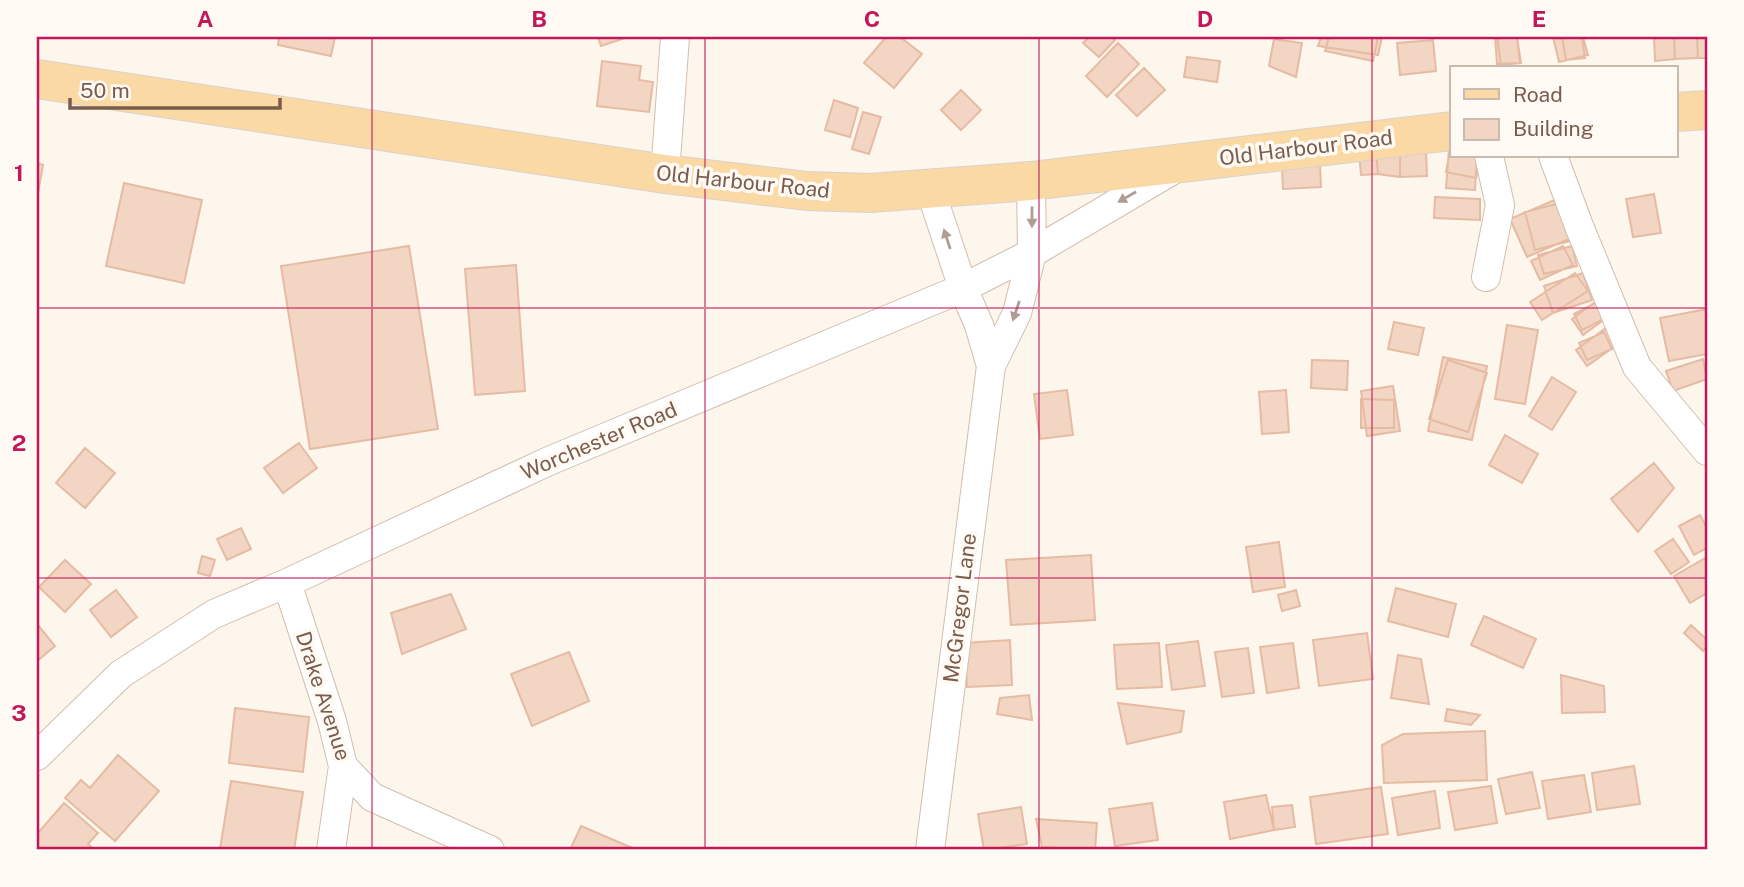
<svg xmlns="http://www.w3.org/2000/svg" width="1744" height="887" viewBox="0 0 1744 887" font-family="'Public Sans',sans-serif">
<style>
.building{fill:#f3d5c3;stroke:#e6bba3;stroke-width:2}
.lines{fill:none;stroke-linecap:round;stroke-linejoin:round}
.minor-casing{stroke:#d1beb0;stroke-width:30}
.primary-casing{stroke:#dad1cd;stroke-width:40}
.minor{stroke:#fff;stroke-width:28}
.primary{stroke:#fbd9a5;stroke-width:38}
.oneway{fill:#af9d94}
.grid{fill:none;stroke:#c2185b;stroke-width:2;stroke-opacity:0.55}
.labels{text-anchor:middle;stroke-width:7;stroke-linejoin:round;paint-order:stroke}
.street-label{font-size:21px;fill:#7a5c4d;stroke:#fffaf3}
.neatline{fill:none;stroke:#c2185b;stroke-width:2.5}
.grid-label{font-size:23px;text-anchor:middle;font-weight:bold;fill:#c2185b}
</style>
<rect width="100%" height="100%" fill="#fdf6ec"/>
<path class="building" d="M279 37H335L331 56 278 45Z
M598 37H628L601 46Z
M886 37H900L922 54 894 88 864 63Z
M1089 37H1112L1115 40 1099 57 1083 43Z
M1321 37H1382L1378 55 1318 46Z
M1329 37H1378L1373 61 1325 51Z
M1495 37H1517L1520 63 1497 64Z
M1497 37H1517L1521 63 1501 65Z
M1553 37H1583L1588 55 1559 62Z
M1562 37H1582L1585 58 1566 60Z
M1654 37H1674L1675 59 1655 61Z
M1674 37H1697L1698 58 1675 59Z
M1697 37H1707V58H1698Z
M1274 39 1302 43 1296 77 1269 66Z
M1433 40 1436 71 1400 75 1397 43Z
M1118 43 1139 64 1107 97 1086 76Z
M1187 57 1220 61 1217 82 1184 77Z
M602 61 641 66 639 80 653 82 649 112 597 106Z
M1144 68 1165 90 1137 116 1116 95Z
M961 90 981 110 961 130 941 110Z
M834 100 858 108 850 137 825 130Z
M863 112 881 117 869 154 852 149Z
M1451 145 1452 156H1481L1476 178 1446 172Z
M1449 149H1452V156H1477L1475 190 1446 188Z
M1376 150 1378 174 1361 175 1359 152Z
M1376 150 1400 151V177L1378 174Z
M1400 151H1426L1427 176 1400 177Z
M37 163 43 165 37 199Z
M1320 164 1321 187 1283 189 1282 166Z
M124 183 202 200 184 283 106 266Z
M1654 194 1661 233 1633 237 1626 199Z
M1435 197 1480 199V220L1434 218Z
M1559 198 1576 236 1527 257 1510 219Z
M1564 202 1574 240 1535 250 1525 212Z
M409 246 438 429 310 449 281 266Z
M1563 246 1573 265 1540 280 1531 261Z
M1572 246 1577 266 1544 274 1538 255Z
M516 265 525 391 475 395 465 269Z
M1575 273 1588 291 1542 320 1530 302Z
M1583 273 1592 300 1553 313 1544 286Z
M1602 297 1613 313 1583 335 1572 319Z
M1597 302 1606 318 1582 330 1574 314Z
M1707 309V354L1669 361 1660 318Z
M1394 322 1424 328 1418 355 1388 349Z
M1507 325 1538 330 1525 404 1495 399Z
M1606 328 1618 344 1587 366 1576 350Z
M1604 332 1612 349 1587 360 1579 343Z
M1443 357 1487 366 1472 440 1428 431Z
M1703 359 1707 379 1673 391 1666 371Z
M1312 360 1348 361 1347 390 1311 388Z
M1448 360 1487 373 1468 432 1429 419Z
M1552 377 1576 392 1552 430 1529 416Z
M1393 386 1400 431 1367 436 1361 391Z
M1067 390 1073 435 1040 439 1034 394Z
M1286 390 1289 432 1262 434 1259 392Z
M1361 399 1394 400V428H1361Z
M1505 435 1538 454 1522 483 1489 465Z
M299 443 317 468 283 493 264 468Z
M85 448 115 473 85 508 56 483Z
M1654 463 1674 488 1638 532 1611 499Z
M1700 515 1707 528V548L1694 555 1679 526Z
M241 528 251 549 227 560 217 539Z
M1673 539 1689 562 1671 574 1655 551Z
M1279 542 1285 587 1253 592 1246 547Z
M1091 555 1095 620 1011 625 1006 560Z
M202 556 215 560 210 576 198 573Z
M1707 557V593L1690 603 1674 576Z
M65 560 91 584 65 612 39 587Z
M1396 588 1456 604 1448 637 1388 621Z
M116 590 137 617 111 637 90 610Z
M1296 590 1300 606 1282 611 1278 595Z
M451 594 466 629 402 654 391 613Z
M1484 616 1536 639 1523 668 1471 645Z
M37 624 55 646 37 661Z
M1691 625 1707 640V646L1703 651 1684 633Z
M1367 633 1373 679 1319 686 1313 640Z
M1010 640 1012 685 967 687 964 643Z
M1198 641 1205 686 1172 690 1166 645Z
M1159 643 1162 687 1117 689 1114 645Z
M1293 643 1299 688 1267 693 1260 647Z
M1248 648 1254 693 1222 697 1215 652Z
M569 652 589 701 532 726 511 674Z
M1398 655 1421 659 1429 704 1391 698Z
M1561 675 1604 686 1605 712 1562 713Z
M1029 695 1032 720 997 714 1000 698Z
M1118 703 1184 711 1181 732 1127 744Z
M235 708 309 717 303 772 229 763Z
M1447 709 1480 715 1471 725 1445 721Z
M1485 731 1487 780 1384 783 1382 745 1403 734Z
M118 755 159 791 115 841 65 798 81 780 90 788Z
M1634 766 1640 804 1597 810 1592 773Z
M1532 772 1540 808 1506 814 1498 779Z
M1584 775 1591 812 1548 819 1542 781Z
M231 781 303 792 294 850 220 849Z
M1491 786 1497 823 1455 830 1448 792Z
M1381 787 1388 834 1316 844 1310 797Z
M1435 791 1440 828 1398 835 1392 798Z
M1266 795 1274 830 1230 839 1224 802Z
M64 803 98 833 88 844 95 850H37V834Z
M1152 803 1158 840 1115 846 1109 809Z
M1292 805 1295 827 1274 830 1272 807Z
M1021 807 1027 844 984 850 978 814Z
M1036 819 1097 823 1095 850 1042 847Z
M581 826 637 850H570Z"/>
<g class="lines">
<defs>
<path id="minor" d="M1553 156 1579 226 1637 367 1707 451
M665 174 675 37
M930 189 963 288 979 325 991 366
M1486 277 1500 205 1489 156
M287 583 332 721 343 766 372 797 490 850
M37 756 121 674 214 614 287 583 549 461 963 288 1032 253 1178 167
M331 850 343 766
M930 850 991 366 1017 313 1032 253 1031 181"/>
<path id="primary" d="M37 79 665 174 807 191 870 193 1031 181 1452 131
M1676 112 1707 110"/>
</defs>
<use href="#minor" class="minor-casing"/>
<use href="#primary" class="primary-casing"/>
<use href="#minor" class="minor"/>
<use href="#primary" class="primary"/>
</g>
<defs><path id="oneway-solid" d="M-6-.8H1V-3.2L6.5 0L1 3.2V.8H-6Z" transform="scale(1.75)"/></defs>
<g class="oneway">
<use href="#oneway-solid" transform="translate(1127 197) rotate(150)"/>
<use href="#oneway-solid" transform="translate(1032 217) rotate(90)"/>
<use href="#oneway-solid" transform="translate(947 239) rotate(-108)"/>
<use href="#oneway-solid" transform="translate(1016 311) rotate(109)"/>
</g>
<path class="grid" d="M372 37V850M705 37V850M1039 37V850M1372 37V850M37 308H1707M37 578H1707"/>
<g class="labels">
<g class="street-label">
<text transform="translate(1306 148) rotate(-7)" y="7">Old Harbour Road</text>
<text transform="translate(743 182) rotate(6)" y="7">Old Harbour Road</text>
<text transform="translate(599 441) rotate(-23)" y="7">Worchester Road</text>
<text transform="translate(960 608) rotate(-83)" y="7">McGregor Lane</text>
<text transform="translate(323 696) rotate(72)" y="7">Drake Avenue</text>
</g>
</g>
<rect width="1744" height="887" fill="none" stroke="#fffaf3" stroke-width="77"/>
<rect x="1450" y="66" width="228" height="91" fill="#fffaf3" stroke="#cabbb1" stroke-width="2"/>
<rect x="1464" y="89" width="35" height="10" fill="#fbd9a5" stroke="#cabbb1" stroke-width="2"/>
<text x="1513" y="102" font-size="21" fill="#7a5c4d">Road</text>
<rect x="1464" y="119" width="35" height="21" fill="#f3d5c3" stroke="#cabbb1" stroke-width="2"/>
<text x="1513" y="136" font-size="21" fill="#7a5c4d">Building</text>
<path d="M70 98v10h210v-10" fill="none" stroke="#7a5c4d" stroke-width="3.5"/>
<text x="80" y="98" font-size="21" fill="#7a5c4d" stroke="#fffaf3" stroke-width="5" paint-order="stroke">50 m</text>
<rect x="38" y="38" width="1668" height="810" class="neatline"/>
<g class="grid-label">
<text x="205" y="27">A</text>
<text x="539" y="27">B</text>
<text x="872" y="27">C</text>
<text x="1205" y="27">D</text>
<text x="1539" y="27">E</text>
<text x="19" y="181">1</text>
<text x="19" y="451">2</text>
<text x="19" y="721">3</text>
</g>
</svg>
